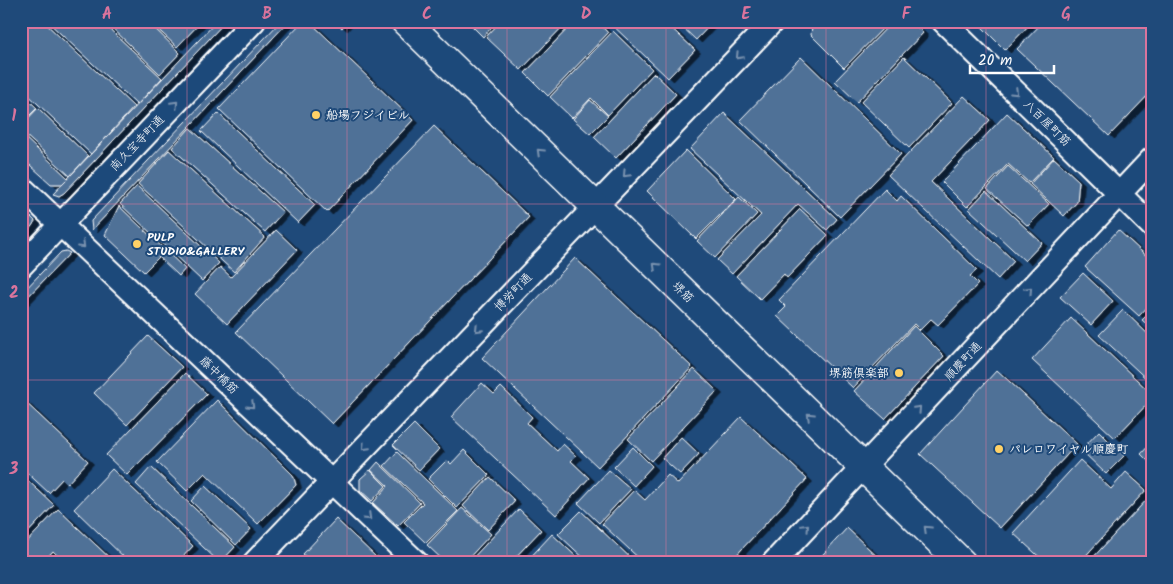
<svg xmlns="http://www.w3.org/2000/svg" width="1173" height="584" viewBox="0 0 1173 584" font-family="Kalam,'Klee One',sans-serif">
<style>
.building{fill:#507197;stroke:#fff;filter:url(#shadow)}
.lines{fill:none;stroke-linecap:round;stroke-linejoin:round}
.minor-casing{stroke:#fff;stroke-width:26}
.secondary-casing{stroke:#fff;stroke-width:31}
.minor{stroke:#1f4a7a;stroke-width:22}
.secondary{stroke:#1f4a7a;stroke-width:28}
.oneway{stroke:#7992af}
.grid{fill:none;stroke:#da749d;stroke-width:1;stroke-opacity:0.55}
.poi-dot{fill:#ffd166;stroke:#1f4a7a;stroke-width:2}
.labels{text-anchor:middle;stroke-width:4;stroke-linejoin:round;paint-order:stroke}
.poi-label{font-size:12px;font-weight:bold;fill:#fff;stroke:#1f4a7a;text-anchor:start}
.street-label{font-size:12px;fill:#fff;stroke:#1f4a7a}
.neatline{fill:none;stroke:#da749d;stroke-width:2}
.grid-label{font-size:16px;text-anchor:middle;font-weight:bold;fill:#da749d}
</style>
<defs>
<filter id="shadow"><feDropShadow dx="5.5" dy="3" stdDeviation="0" flood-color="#0009"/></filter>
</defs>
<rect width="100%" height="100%" fill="#1f4a7a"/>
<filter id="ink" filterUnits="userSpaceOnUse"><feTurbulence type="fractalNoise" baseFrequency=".02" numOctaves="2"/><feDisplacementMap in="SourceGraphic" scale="10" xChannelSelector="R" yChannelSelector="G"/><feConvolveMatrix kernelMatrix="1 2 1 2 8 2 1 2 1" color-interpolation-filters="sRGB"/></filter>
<g filter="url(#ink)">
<path class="building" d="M21 21H43L134 107 91 154 21 88V68L27 62 21 56Z
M47 21H101L162 78 137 105Z
M105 21H147L180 53 160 74Z
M149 21H202L177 47Z
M217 21H226L64 193 59 196 53 194Z
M281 21H289L92 230 91 221Z
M303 21H309L413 120 327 212 219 109Z
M334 21H348L342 28Z
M467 21H497L483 37Z
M501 21H568L521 70 486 37Z
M575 21H597L608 33 548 96 525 73Z
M608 21H664L695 50 668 78Z
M676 21H714L696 40Z
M817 21H890L844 68 811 35 812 26Z
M893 21H911L923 33 857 102 835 81Z
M976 21H1033L1005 50Z
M1044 21H1152V91L1109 136 1017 49Z
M613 31 652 69 608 115 591 98 572 118 550 97Z
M801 57 901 154 840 217 740 120Z
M904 57 952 103 909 148 861 102Z
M654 73 676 94 616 158 594 137Z
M21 93 37 108 21 124Z
M964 96 990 120 931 182 1014 261 998 279 888 175Z
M590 100 608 116 590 134 573 119Z
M38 108 88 156 70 176 21 131V126Z
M218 113 315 205 298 223 201 131Z
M724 113 837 219 827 230 798 204 732 274 717 260 761 215 690 149Z
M1007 113 1054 157 1029 183 1008 164 967 207 942 182Z
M434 126 529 217 332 424 236 332Z
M190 128 283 212 265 232 172 148Z
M21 134 68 178 62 184H51L21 157Z
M169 150 265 237 234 272 138 184Z
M686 150 736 199 696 239 647 191Z
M1054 158 1079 181 1077 202 1064 216 1030 184Z
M1008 166 1049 204 1028 226 987 189Z
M137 186 219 263 202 281 120 204Z
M885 189 897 201 901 196 977 270 970 276 978 284 938 325 931 319 920 330 914 324 853 388 777 316 786 307 779 300Z
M986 191 1042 243 1025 261 969 209Z
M739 197 757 214 715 258 697 241Z
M119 206 185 269 179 276 159 257 144 272 105 235Z
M800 209 828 235 787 278 784 274 760 299 736 276Z
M31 217 35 221 32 226 21 238V228Z
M276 230 297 250 227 324 195 294 220 267 231 277Z
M1118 230 1152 261V302L1139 316 1085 267Z
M66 251 70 253 21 304V294L61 252Z
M575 258 692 367 598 467 482 358Z
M1083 273 1113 301 1091 325 1060 297Z
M1123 310 1152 338V384L1099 335Z
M1152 310V329L1142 320Z
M1071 318 1152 394V399L1115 438 1032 360Z
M914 326 944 356 885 419 854 391Z
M148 336 182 367 127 425 94 393Z
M694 369 717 391 651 461 628 439Z
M997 370 1077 444 1000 528 920 454Z
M185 373 207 394 127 475 106 455Z
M482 383 494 394 501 387 532 417 527 423 557 451 563 444 576 456 571 461 589 478 556 515 451 417Z
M21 398 88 461 67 484 62 479 49 493 21 467Z
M217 400 293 475 296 485 258 524 205 473 187 491 157 462Z
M741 417 807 479 729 563H644L602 524 634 490 645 500 668 475 678 484Z
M414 424 439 449 419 470 393 445Z
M1099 431 1124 456 1106 474 1081 450Z
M681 437 699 454 680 474 662 458Z
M1152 442V465L1141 454Z
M633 447 652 466 634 486 614 467Z
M464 450 489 475 457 508 428 479 447 460 451 464Z
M397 452 458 511 426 543 404 522 423 503 384 466Z
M1080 460 1111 489 1126 472 1146 490 1079 563H1046L1013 533Z
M378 462 420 503 398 526 373 503 388 486 371 470Z
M151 467 235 547 220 563 136 484Z
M112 469 193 546 177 563H130L74 509Z
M370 470 386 486 372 501 360 490V479Z
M609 470 631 489 599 523 578 503Z
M21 474 54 505 21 540Z
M490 477 515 501 488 530 463 506Z
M205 486 251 529 236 545 191 501Z
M1151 495 1152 563H1088Z
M462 508 491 534 464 563H446L427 545Z
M58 509 115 563H65L53 551 42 563H21V548Z
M519 509 541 530 510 563H468Z
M581 511 636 563H589L558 534Z
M336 519 375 556 368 563H312L303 554Z
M847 528 884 563H815Z
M552 534 583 563H525Z
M377 556 384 563H371Z"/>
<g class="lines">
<defs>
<path id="minor" d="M943 21 1152 226
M21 187 417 563
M21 266 254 21
M254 563 773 21
M773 563 1152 159"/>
<path id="secondary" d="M405 21 962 563"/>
</defs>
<use href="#minor" class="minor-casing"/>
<use href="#secondary" class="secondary-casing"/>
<use href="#minor" class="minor"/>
<use href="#secondary" class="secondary"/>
</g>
<defs><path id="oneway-chevron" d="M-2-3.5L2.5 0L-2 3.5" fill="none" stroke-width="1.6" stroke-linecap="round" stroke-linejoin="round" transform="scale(1.25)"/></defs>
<g class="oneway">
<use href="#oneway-chevron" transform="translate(739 56) rotate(134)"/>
<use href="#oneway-chevron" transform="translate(1015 92) rotate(44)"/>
<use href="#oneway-chevron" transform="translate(175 104) rotate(-46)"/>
<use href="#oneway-chevron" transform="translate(540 152) rotate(-136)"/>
<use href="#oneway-chevron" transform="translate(626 174) rotate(134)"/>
<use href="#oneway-chevron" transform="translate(82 245) rotate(44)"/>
<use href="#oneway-chevron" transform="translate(656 266) rotate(-136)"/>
<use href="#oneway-chevron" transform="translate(1029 290) rotate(-47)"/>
<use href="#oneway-chevron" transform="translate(478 329) rotate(134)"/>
<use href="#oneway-chevron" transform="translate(251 405) rotate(44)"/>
<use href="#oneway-chevron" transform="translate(918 409) rotate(-47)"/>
<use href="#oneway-chevron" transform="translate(810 416) rotate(-136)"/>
<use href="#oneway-chevron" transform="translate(365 447) rotate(134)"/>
<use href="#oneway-chevron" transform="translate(368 517) rotate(44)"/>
<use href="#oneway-chevron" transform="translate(806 527) rotate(-47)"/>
<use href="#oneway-chevron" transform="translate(927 529) rotate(-136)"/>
</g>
</g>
<path class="grid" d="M187 21V563M347 21V563M507 21V563M666 21V563M826 21V563M986 21V563M21 204H1152M21 380H1152"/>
<g class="poi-dot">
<circle cx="316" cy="115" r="5"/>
<circle cx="137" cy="244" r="5"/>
<circle cx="899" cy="373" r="5"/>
<circle cx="999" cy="449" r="5"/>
</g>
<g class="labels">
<g class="poi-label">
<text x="326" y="119">船場フジイビル</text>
<text x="147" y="241">PULP<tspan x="147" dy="14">STUDIO&amp;GALLERY</tspan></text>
<text x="889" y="377" text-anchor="end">堺筋倶楽部</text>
<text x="1009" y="453">パレロワイヤル順慶町</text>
</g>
<g class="street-label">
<text transform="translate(1047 123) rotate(44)" y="4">八百屋町筋</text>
<text transform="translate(137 143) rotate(-46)" y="4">南久宝寺町通</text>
<text transform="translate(513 292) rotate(-46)" y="4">博労町通</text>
<text transform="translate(683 292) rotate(44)" y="4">堺筋</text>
<text transform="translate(963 361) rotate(-47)" y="4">順慶町通</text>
<text transform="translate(219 375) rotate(44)" y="4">藤中橋筋</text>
</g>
</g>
<rect width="1173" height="584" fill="none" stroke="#1f4a7a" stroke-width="55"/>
<path d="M970 65v8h84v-8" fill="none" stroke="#ffffff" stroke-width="2.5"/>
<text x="978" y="65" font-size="15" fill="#ffffff" stroke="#1f4a7a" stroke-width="4" paint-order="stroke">20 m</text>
<rect x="28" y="28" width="1118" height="528" class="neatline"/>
<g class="grid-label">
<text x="107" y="19">A</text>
<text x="267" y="19">B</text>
<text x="427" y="19">C</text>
<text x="586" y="19">D</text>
<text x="746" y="19">E</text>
<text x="906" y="19">F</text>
<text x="1066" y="19">G</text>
<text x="14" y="121">1</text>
<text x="14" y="298">2</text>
<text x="14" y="474">3</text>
</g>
</svg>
